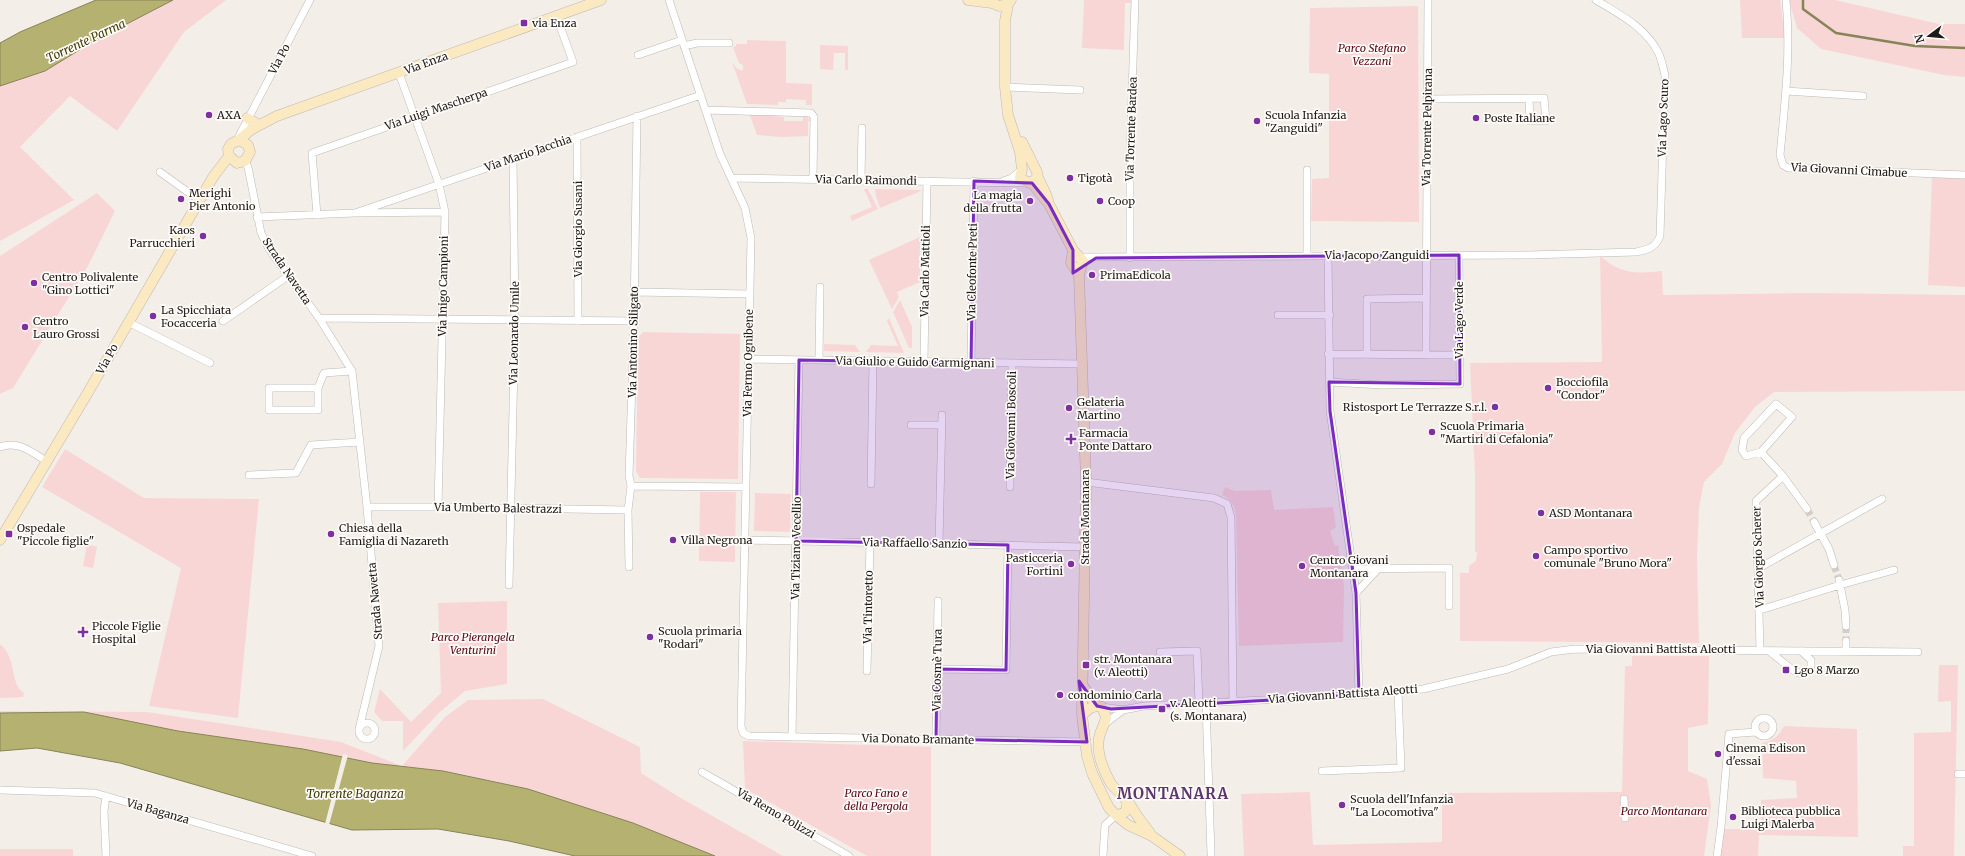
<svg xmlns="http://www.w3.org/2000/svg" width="1965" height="856" viewBox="0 0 1965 856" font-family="Merriweather,serif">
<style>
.green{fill:#f8d6d6}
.water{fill:#b5b171;stroke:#878457}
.pier{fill:#f4eee9}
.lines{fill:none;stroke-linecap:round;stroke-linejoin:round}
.stream{stroke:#878457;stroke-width:2.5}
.street-tunnel{stroke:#d4ceca;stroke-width:7;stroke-dasharray:7 3.5;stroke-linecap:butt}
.street-casing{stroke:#beb9b4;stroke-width:8}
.secondary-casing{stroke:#beb9b4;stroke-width:11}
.street{stroke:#fff;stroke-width:7}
.secondary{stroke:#fae9c1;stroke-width:10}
.marked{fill:#7b2cbf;fill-opacity:0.2;stroke:#7b2cbf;stroke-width:3;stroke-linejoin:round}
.poi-dot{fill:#7f30a0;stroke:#fffbf8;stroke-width:1.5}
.labels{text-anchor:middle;stroke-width:3.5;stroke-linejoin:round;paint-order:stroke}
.poi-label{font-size:11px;fill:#1d1b19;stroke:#fffbf8;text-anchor:start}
.park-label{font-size:11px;font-style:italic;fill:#5a0616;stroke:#fffbf8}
.street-label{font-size:11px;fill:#1d1b19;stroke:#fffbf8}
.water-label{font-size:12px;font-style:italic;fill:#423e0a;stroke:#fffbf8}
.district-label{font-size:15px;font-weight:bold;letter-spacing:1px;fill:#5c366e;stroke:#fffbf8}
</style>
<rect width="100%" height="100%" fill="#f4eee9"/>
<path class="green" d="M173 0H226L184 32 117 131 70 96 20 147 74 200 0 241V86L45 71 94 41Z
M1084 0H1131V3H1125L1124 50 1082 48Z
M1740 0H1780L1785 38H1742Z
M1789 0H1835L1939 24H1965V77L1944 75 1821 49 1797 28Z
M1418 6 1419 222 1311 221 1312 179 1329 178V74L1309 73 1310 8Z
M747 40 786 41V83L812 84V105H806V100L786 99V102H778V105L747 104 732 62 736 68 743 71V65L739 63 733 47 736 46V44H747Z
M820 45 848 46V70H845V53H834L833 70 820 69Z
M749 113 784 117V121H803V115L806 116 810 120 808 122V136L782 137 757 135Z
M1932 177 1965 179V287L1928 285Z
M864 189H868L878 209 852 221 850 216 872 207Z
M875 189 921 190V191L880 208 876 197Z
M97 193 115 211 88 266 13 388 0 394V256Z
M920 237V282L897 292 899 297 892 309 869 260Z
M1600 255C1618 274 1637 274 1662 271L1663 295 1808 293 1965 295V391L1774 392 1755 407 1735 433 1722 464 1704 482 1699 507 1697 557 1699 643 1460 641V573H1469V566L1476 561 1477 552H1475V474L1470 363 1602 362Z
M900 300 912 327V348H909L893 312Z
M889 318 904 353 866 352 871 345 898 346 887 321Z
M643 332 740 334 738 479 640 478 636 471 638 338Z
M824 344 855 345 860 352 824 351Z
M65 449 144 498 259 499 238 718 149 706 181 568 42 487Z
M1225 487 1234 491 1271 490 1274 510 1333 507 1336 527 1330 531 1335 546 1338 545 1344 586 1343 642 1239 646 1236 514C1234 505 1231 499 1222 495Z
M700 492H736L735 562 699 561Z
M755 493 791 494 790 532 754 531Z
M87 544 97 547 93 568 83 566Z
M507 601V684L465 691 440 712 403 751V721H382L374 712 380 689 411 722 441 693 438 603Z
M0 644C18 659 9 683 24 693L23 697 0 698Z
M1632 656H1709L1708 724 1688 728V771L1707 779 1711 806 1704 856H1244L1241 794 1310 792 1313 845 1442 842V793L1622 792 1625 666H1632Z
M1939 665H1958L1954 856H1903V846H1914V733L1951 732V701L1938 702Z
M543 699 640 747 641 773 679 797 783 856H715L633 823 528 790 443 771 372 763 303 749 178 731 84 712 0 713V711L147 712 341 742 402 766 445 717 468 700Z
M1784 726 1857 729 1858 837 1759 835 1758 856H1721L1724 829H1761V800L1797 798 1796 781 1763 778 1762 743C1774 740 1778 737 1784 726Z
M743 741 931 747V856H867L745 789Z
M0 849H73V856H0Z"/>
<path class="water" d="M96 0H173L94 41 45 71 0 86V43L20 32Z
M84 712 178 731 303 749 372 763 443 771 528 789 633 823 715 856H575L509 841 438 829 352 830 120 763 37 748 0 751V713Z"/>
<path class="pier" d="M343 754 348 755 329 825 325 824Z"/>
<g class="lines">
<path class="stream" d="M1803 0V9L1836 33 1915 46 1965 48"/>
<path class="street-tunnel" d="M1807 509 1814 522
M1834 565 1839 580
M1846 626V641"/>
<defs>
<path id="street" d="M669 0 720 154 745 208 751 238 741 726 743 733 749 736 1087 742
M1786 0C1791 52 1785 103 1780 155L1783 165 1788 168 1965 175
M684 46 697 43H729
M638 55 682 40
M399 73 439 184 445 212 438 507
M1005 87 1080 90
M1786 91 1863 96
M1427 99 1544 98 1546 121H1530L1529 99
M706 110 811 113 814 117 813 179
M577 137 578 321
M237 140 310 0
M245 161 248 167 261 233 269 249 319 318 352 371 367 507 379 646 359 729
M160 172 199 200
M731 178 1025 183
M861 180 862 128
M1003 181 1012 178 1020 171
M355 213 701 95
M317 215 312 153 573 62 556 15
M257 217 355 213 445 212
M1307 255V170
M1328 255 1330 411 1356 593 1359 695
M1081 257 1528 255 1636 252C1648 250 1656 247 1660 236L1665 75C1663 68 1662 61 1659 54 1647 28 1619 14 1596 0
M1130 258V158L1135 0
M634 292 750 294
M1278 315H1330
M319 318 634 321
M223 321 288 276
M128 322 210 363
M1328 354 1459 355
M1367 355V299L1425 298
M1426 355 1428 0
M748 359 1082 364
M819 360 820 287
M924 362 927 181
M971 363 974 181
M1329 382 1382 385 1460 384 1459 255
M318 388H269V410H318V388L324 373 352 371
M1776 404 1792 417 1761 452 1746 456 1742 450 1744 438Z
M911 425H941
M0 447C17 440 32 452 46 461
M1761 452 1783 476 1807 509
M249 475 296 473 311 445 360 442
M1086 482 1214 498 1227 504 1231 517 1233 702
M871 484 873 361
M631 486 746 487
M1010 487 1012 363
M367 507H438L628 510
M1814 522 1829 549 1834 565
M745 540 1086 547
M939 544 942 415
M629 567 628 510 631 486 629 476 634 321 637 116
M1759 568 1882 499
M1353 569 1449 568V606
M1839 580 1845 610 1846 626
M509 585 515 319 513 158
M1356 593 1378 569
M1760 610 1840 585 1894 570
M1760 650 1756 501 1783 476
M1769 651 1794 671 1802 674 1809 671 1811 666V660L1801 651
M1846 651V641
M1160 652 1197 651 1199 704
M937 669 1006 670 1008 545
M867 671 870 542
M1206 704 1211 854
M1102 707 1123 710 1144 706 1359 695 1423 689 1508 669 1551 652 1575 649 1918 652
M1755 727a9 9 0 1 1 18 0a9 9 0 1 1-18 0Z
M359 731a8 8 0 1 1 16 0a8 8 0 1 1-16 0Z
M1106 723 1123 710
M792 737 799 360
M936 739 938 601
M1322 771 1401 768 1398 692
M702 772 849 856
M1958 774H1965
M0 790 95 793 312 856
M1624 799 1625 818
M106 856 104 811 106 796
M1103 856 1105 825 1116 815
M1717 856 1721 827 1729 734 1756 732"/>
<path id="secondary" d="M968 0 992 3 999 6 1008 4 1011 0
M1008 4 1005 21V87L1008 115 1020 152 1022 169 1020 178 1029 183 1035 180 1037 177
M247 118 259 125
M239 140 248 145 250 152 245 161 237 163 229 156 228 149 231 144 239 140 252 129 277 116 601 0
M1022 142 1037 172C1037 180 1046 191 1048 200
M1032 183 1049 204 1073 250 1083 261 1079 275 1086 482 1082 715
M1073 250 1071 263 1079 275
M0 540 87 394 213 177 229 156
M1083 686 1097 706
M1097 706 1102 707 1106 717C1105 723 1102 728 1100 734 1095 749 1103 769 1110 782 1116 793 1133 798 1125 812L1119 815H1116L1109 808 1092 773 1087 756 1082 715 1090 708Z
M1127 800 1138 817 1150 833
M1116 815 1128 825 1152 836 1180 856"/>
</defs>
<use href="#street" class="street-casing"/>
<use href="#secondary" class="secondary-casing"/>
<use href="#street" class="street"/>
<use href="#secondary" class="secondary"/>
</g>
<path class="marked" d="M974 181 1032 183 1049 204 1073 250V273L1096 258 1459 255 1460 384 1329 382 1330 411 1356 593 1359 695 1111 709 1097 706 1079 681 1087 742 936 739 937 669 1006 670 1008 545 796 541 799 360 971 363Z"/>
<g class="poi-dot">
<rect x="520" y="19" width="8" height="8" rx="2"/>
<circle cx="209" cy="115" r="4"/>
<circle cx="1476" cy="118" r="4"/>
<circle cx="1257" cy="121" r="4"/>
<circle cx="1070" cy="178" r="4"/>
<circle cx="181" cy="199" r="4"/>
<circle cx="1030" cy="201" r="4"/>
<circle cx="1100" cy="201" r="4"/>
<circle cx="203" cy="236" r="4"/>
<circle cx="1092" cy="275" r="4"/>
<circle cx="34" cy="283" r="4"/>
<circle cx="153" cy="316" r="4"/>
<circle cx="25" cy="327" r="4"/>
<circle cx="1548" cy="388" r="4"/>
<circle cx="1495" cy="407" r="4"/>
<circle cx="1069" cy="408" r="4"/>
<circle cx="1432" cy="432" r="4"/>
<path d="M1069 433h4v4h4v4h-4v4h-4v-4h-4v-4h4z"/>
<circle cx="1541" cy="513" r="4"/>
<rect x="5" y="530" width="8" height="8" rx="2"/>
<circle cx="331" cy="534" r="4"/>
<circle cx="673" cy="540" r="4"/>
<circle cx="1536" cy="556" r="4"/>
<circle cx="1071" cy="564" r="4"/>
<circle cx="1302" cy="566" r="4"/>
<path d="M81 626h4v4h4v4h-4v4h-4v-4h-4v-4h4z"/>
<circle cx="650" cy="637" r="4"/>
<rect x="1082" y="661" width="8" height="8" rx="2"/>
<rect x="1782" y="666" width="8" height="8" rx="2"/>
<circle cx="1060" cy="695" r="4"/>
<rect x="1158" y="705" width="8" height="8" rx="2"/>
<circle cx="1718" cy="754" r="4"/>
<circle cx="1342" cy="805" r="4"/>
<circle cx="1733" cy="817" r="4"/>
</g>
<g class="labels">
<g class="poi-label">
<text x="532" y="27">via Enza</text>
<text x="217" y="119">AXA</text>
<text x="1265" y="119">Scuola Infanzia<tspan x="1265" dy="13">"Zanguidi"</tspan></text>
<text x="1484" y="122">Poste Italiane</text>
<text x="1078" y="182">Tigotà</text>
<text x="189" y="197">Merighi<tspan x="189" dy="13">Pier Antonio</tspan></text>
<text x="1022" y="199" text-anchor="end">La magia<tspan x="1022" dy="13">della frutta</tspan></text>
<text x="1108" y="205">Coop</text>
<text x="195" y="234" text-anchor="end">Kaos<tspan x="195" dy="13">Parrucchieri</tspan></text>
<text x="1100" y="279">PrimaEdicola</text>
<text x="42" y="281">Centro Polivalente<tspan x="42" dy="13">"Gino Lottici"</tspan></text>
<text x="161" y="314">La Spicchiata<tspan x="161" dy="13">Focacceria</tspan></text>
<text x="33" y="325">Centro<tspan x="33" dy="13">Lauro Grossi</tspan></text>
<text x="1556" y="386">Bocciofila<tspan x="1556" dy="13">"Condor"</tspan></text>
<text x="1077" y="406">Gelateria<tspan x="1077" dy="13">Martino</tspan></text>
<text x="1487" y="411" text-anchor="end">Ristosport Le Terrazze S.r.l.</text>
<text x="1440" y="430">Scuola Primaria<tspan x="1440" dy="13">"Martiri di Cefalonia"</tspan></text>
<text x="1079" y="437">Farmacia<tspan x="1079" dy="13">Ponte Dattaro</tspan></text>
<text x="1549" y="517">ASD Montanara</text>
<text x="17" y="532">Ospedale<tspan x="17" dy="13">"Piccole figlie"</tspan></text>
<text x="339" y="532">Chiesa della<tspan x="339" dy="13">Famiglia di Nazareth</tspan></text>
<text x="681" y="544">Villa Negrona</text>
<text x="1544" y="554">Campo sportivo<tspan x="1544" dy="13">comunale "Bruno Mora"</tspan></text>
<text x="1063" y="562" text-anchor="end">Pasticceria<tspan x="1063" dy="13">Fortini</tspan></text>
<text x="1310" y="564">Centro Giovani<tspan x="1310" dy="13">Montanara</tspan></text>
<text x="92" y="630">Piccole Figlie<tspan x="92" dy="13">Hospital</tspan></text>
<text x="658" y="635">Scuola primaria<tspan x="658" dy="13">"Rodari"</tspan></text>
<text x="1094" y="663">str. Montanara<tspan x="1094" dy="13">(v. Aleotti)</tspan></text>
<text x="1794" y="674">Lgo 8 Marzo</text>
<text x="1068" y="699">condominio Carla</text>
<text x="1170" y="707">v. Aleotti<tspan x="1170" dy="13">(s. Montanara)</tspan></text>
<text x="1726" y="752">Cinema Edison<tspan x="1726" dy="13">d'essai</tspan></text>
<text x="1350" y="803">Scuola dell'Infanzia<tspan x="1350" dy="13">"La Locomotiva"</tspan></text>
<text x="1741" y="815">Biblioteca pubblica<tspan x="1741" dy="13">Luigi Malerba</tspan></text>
</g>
<g class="park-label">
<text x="1372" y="52">Parco Stefano<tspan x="1372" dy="13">Vezzani</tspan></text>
<text x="473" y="641">Parco Pierangela<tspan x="473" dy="13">Venturini</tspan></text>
<text x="876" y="797">Parco Fano e<tspan x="876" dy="13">della Pergola</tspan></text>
<text x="1664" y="815">Parco Montanara</text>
</g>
<g class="street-label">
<text transform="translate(279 59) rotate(-62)" y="4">Via Po</text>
<text transform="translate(426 63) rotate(-20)" y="4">Via Enza</text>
<text transform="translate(436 109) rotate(-19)" y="4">Via Luigi Mascherpa</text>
<text transform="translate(1663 118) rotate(-88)" y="4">Via Lago Scuro</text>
<text transform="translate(1427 127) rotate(-89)" y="4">Via Torrente Pelpirana</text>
<text transform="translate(1131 129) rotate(-88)" y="4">Via Torrente Bardea</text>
<text transform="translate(528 153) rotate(-19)" y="4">Via Mario Jacchia</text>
<text transform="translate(1849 170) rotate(3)" y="4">Via Giovanni Cimabue</text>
<text transform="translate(866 180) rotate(1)" y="4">Via Carlo Raimondi</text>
<text transform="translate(578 229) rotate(-90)" y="4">Via Giorgio Susani</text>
<text x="1377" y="259">Via Jacopo Zanguidi</text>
<text transform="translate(287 271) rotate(56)" y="4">Strada Navetta</text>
<text transform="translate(925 271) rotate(-89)" y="4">Via Carlo Mattioli</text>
<text transform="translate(972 272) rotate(-89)" y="4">Via Cleofonte Preti</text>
<text transform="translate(443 286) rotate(-89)" y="4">Via Inigo Campioni</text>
<text transform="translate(1459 320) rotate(-90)" y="4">Via Lago Verde</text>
<text transform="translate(514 333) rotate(-89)" y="4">Via Leonardo Umile</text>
<text transform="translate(633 342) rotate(-89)" y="4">Via Antonino Siligato</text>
<text transform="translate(107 359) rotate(-61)" y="4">Via Po</text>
<text transform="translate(915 362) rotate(1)" y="4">Via Giulio e Guido Carmignani</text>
<text transform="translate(748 363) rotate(-89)" y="4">Via Fermo Ognibene</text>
<text transform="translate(1011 425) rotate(-89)" y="4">Via Giovanni Boscoli</text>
<text transform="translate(498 508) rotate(1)" y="4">Via Umberto Balestrazzi</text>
<text transform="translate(1085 517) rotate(-90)" y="4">Strada Montanara</text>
<text transform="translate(915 543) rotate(1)" y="4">Via Raffaello Sanzio</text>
<text transform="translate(796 548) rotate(-89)" y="4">Via Tiziano Vecellio</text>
<text transform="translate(1758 557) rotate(-92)" y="4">Via Giorgio Scherer</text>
<text transform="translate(375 601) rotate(-95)" y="4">Strada Navetta</text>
<text transform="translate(868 607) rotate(-89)" y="4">Via Tintoretto</text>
<text x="1661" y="653">Via Giovanni Battista Aleotti</text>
<text transform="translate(937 670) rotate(-89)" y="4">Via Cosmè Tura</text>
<text transform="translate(1343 694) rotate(-4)" y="4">Via Giovanni Battista Aleotti</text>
<text transform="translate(918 739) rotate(1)" y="4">Via Donato Bramante</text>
<text transform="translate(158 811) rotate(16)" y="4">Via Baganza</text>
<text transform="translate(776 813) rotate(30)" y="4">Via Remo Polizzi</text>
</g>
<g class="water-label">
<text transform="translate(86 41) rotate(-25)" y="4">Torrente Parma</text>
<text x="355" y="798">Torrente Baganza</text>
</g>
<g class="district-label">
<text x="1173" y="799">MONTANARA</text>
</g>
</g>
<g transform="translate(1929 36) rotate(254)" stroke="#fffbf8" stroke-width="3" paint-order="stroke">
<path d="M0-3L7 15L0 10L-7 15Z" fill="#1d1b19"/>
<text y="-6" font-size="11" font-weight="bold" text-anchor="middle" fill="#1d1b19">N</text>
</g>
</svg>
